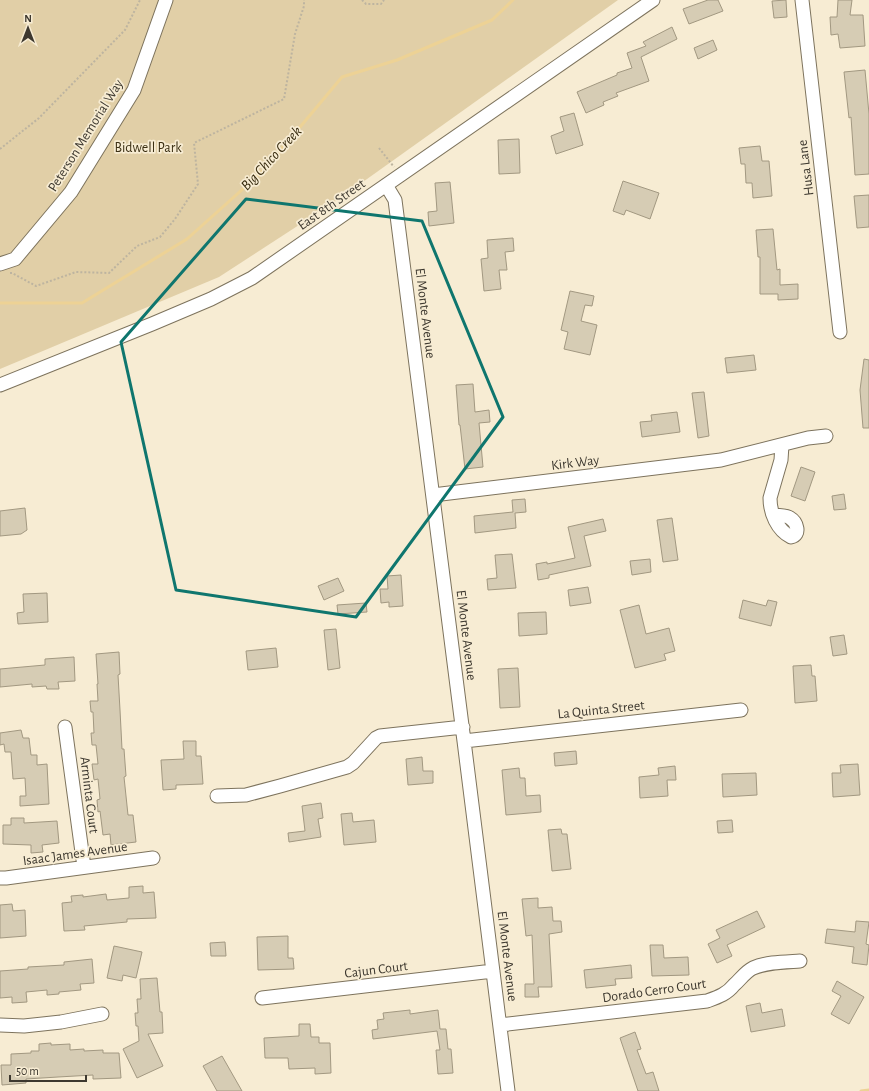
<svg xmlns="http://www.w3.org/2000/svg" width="869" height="1091" viewBox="0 0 869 1091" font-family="'Alegreya Sans',sans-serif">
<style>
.green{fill:#e1cfa7}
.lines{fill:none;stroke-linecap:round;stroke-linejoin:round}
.stream{stroke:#edd295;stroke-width:3}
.building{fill:#d6ccb4;stroke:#a29881}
.minor-casing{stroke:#7d735d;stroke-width:15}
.path{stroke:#bdb4a0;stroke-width:2;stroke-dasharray:2 2;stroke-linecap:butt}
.minor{stroke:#fff;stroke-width:13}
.marked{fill:none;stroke:#0f766e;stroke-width:3;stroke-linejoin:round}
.labels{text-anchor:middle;stroke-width:3.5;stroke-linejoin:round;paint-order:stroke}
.street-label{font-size:14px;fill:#3d382f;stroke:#f7ecd3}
.park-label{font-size:14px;fill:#3c3014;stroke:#f7ecd3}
.water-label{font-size:15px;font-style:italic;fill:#35290d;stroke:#f7ecd3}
</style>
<rect width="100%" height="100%" fill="#f7ecd3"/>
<path class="green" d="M0 0H618L339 199 219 277 0 369Z"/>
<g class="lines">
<path class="stream" d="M0 303H82L187 239 264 170 342 77 397 60 492 20 513 0
M861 1091 869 1090"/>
</g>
<path class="building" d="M708 0H718L723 11 689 24 683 9Z
M786 0 787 17 774 18 772 1Z
M838 0H852L850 15H863L865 46 840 48 838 34 831 35 830 17H837Z
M672 27 677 39 641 57 649 81 616 93 618 96 603 102 604 105 586 113 577 92 617 75V73L632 68 627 53 646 46 643 42Z
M713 40 717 50 698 59 694 48Z
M865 70 869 114V174L855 175 851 117 849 118 844 72Z
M574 113 583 145 556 154 551 136 564 131 560 117Z
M519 139 520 173 499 174 498 140Z
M760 146 762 161H769L772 196 753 198 752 183H746L745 164H741L739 148Z
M623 181 659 193 650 219 626 210 624 215 613 211Z
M450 182 454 223 429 226 428 212 437 211 435 183Z
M869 195V227L857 228 854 196Z
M773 229 777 270 780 269V285L798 284V299L778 300V294H760V257H758L756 230Z
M513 238 514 251 505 252 507 270H499L501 289 484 291 481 259 488 258 487 240Z
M570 291 594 296 592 306 585 305 581 321 597 325 590 355 564 349 568 332 561 330Z
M754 355 756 370 727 373 725 358Z
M864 359 869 360V428H863L860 390Z
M473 384 475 412 489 410 490 422 479 423 483 467 465 469 460 425H459L456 385Z
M704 392 709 436 698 438 692 393Z
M677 412 680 432 642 437 640 422 652 421 651 415Z
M801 467 815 472 805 501 791 496Z
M844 494 846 509 834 510 832 496Z
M525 499 526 512 515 513 516 528 475 533 474 516 513 512 512 500Z
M25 508 27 530 21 534 0 536V511Z
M672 518 678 560 663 562 657 520Z
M603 519 606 531 584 536 591 566 549 575V578L538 580 536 564 547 562V564L575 558 568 527Z
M512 554 516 588 488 590 487 579 497 578 495 555Z
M650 559 651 572 632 575 630 561Z
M401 575 403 606 389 607V602L381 603 380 589H388L387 576Z
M338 578 344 591 324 600 318 586Z
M588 587 591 603 570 606 568 590Z
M47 593 48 622 18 624 17 613 24 612 23 594Z
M743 600 766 606 768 600 777 602 771 626 739 618Z
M366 603 367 612 338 614 337 605Z
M639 605 646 634 669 628 675 651 664 654 666 660 635 668 620 610Z
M546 612 547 634 519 636 518 613Z
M336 629 340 668 328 670 324 630Z
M844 635 847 654 833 656 830 637Z
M276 648 278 667 248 670 246 651Z
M119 652 120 674 118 675 120 710 122 749H124L126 776 124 777 128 815H133L136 842 111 845 110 834 103 835 100 811 98 812 97 800 100 799 98 779 94 780 92 764H98L96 745H92L91 733H94L93 712H91L90 701H98L97 684H98L96 654Z
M74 657 75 681 58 682 59 689H47L46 686 32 687V684L0 687V669L45 665V659Z
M811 665 812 676H815L817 701 795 703 793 666Z
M518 668 520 707 500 708 498 669Z
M21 730 23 738H29L31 755H37V765L47 764 49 804 20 806V796H26L25 778 13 779 11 752H5L4 744 0 745V733Z
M183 741H196V756H201L203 784 176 785V789L163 790 161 760 184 759Z
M576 751 577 764 555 766 554 753Z
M422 757 423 771H433V783L408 785 406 759Z
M858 764 860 795 833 797 832 773H841L840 765Z
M675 766 676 780H667L668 796 640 798 639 777 659 775 658 768Z
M519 768 520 778H525L526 796 540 795 541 812 506 815 502 770Z
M756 773 757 795 723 797 722 774Z
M321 803 323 818 318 819 321 837 289 842 288 833 305 831 302 806Z
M352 813 353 822 374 820 376 842 344 845 341 814Z
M11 818H24V823L57 821 59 843 42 845 43 852 31 853V845L3 844V825H11Z
M732 820 733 832 718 833 717 821Z
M561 829 562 834H567L571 869 552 871 548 830Z
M143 886V893L154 892 156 918 127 919V922L84 926 85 930 64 931 62 903 72 902 71 896 83 895V897L106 894 107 900 129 898V887Z
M538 898V908L552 907 553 921H561L562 932 549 934 552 987H538L539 997H525V984H534L532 935 526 936 522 899Z
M12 904 13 911 25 910 26 936 0 938V905Z
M757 911 765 927 727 945 732 956 717 963 708 944 720 938 716 930Z
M856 921 869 922 866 944 869 945 867 965 852 963 854 947 825 943 827 929 855 932Z
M288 936V958H293L294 969 258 970 257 937Z
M225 942 226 956H211L210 943Z
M650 945H663L664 958 688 957 689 975 652 976Z
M114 946 142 952 136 978 123 975 122 981 107 978Z
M92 959 94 983 80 984 81 990 59 992V994L47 995V990L26 992 27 1002 12 1003V997L0 998V971L28 969V967L64 965V962Z
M631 965 632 978 615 979 616 985 586 988 584 970Z
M157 978 160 1012H162L163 1033 148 1034 163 1066 137 1078 123 1049 139 1041 138 1026H136L135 1013H138L137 999H141L140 979Z
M837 981 864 997 849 1024 831 1014 841 996 832 991Z
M760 1003 762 1013 782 1009 785 1026 751 1032 746 1006Z
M410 1010V1014L438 1010 440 1029H446L448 1049H451L453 1073 438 1074 436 1050H440L437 1031 373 1039 372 1030 378 1029 377 1020 384 1019 383 1013Z
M299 1024H310L311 1037H319V1043H330L331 1073 315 1074V1068L289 1069 288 1058H265L264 1038 299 1036Z
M635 1032 641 1049 637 1050 646 1074 653 1072 659 1091H638L620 1038Z
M51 1043V1045L70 1044V1050L84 1049V1051L103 1050V1053H119L121 1078 93 1079V1075L58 1077 26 1079V1083L2 1085 1 1065H11V1054L31 1053V1051H39V1044Z
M222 1056 242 1091H217L203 1066Z"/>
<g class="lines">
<defs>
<path id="minor" d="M802 0 840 332
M386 185 395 200 464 741 508 1091
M0 264 15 259 71 192 134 90 166 0
M0 385 152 324 211 299 252 278 653 0
M433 495 721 460 808 438 826 436
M774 515C779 516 786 515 790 518 797 522 801 535 791 537 777 530 770 513 770 498L781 460 782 445
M65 727 84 867
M464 741 741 710
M217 796 246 795 280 786 347 767 353 763 376 738 380 736 463 727
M0 878H6L153 858
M262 998 493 971
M0 1025 24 1026 61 1022 102 1014
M500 1025 707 1001C718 997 727 994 734 985 740 980 745 972 753 968 767 962 784 962 800 961"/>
</defs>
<use href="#minor" class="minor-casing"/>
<path class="path" d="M362 0 366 4H381L384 0
M379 148 394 167
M0 149 39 118 125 30 140 0
M10 273H12L36 286 76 272 109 273 137 246 160 237 175 219 198 184 194 143 284 99 295 34 304 6V0"/>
<use href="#minor" class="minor"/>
</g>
<path class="marked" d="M246 199 422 221 503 417 356 617 176 590 121 342Z"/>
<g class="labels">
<g class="street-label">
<text transform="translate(85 135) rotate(-58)" y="5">Peterson Memorial Way</text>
<text transform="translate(805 168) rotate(-97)" y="5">Husa Lane</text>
<text transform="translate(331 204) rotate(-35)" y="5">East 8th Street</text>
<text transform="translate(426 313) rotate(83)" y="5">El Monte Avenue</text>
<text transform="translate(575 462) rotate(-7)" y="5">Kirk Way</text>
<text transform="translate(467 635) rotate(83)" y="5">El Monte Avenue</text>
<text transform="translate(601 709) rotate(-6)" y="5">La Quinta Street</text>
<text transform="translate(90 795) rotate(83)" y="5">Arminta Court</text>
<text transform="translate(75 853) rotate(-8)" y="5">Isaac James Avenue</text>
<text transform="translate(508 956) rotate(83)" y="5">El Monte Avenue</text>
<text transform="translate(376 969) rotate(-7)" y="5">Cajun Court</text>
<text transform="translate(654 990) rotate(-8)" y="5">Dorado Cerro Court</text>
</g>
<g class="park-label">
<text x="148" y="152">Bidwell Park</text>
</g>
<g class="water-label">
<text transform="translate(271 158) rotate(-47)" y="5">Big Chico Creek</text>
</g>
</g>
<g transform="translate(28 28)" stroke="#f7ecd3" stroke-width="3" paint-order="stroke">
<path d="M0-3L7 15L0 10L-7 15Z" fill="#3d382f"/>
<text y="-6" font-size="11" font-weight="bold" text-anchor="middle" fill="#3d382f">N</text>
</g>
<path d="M10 1075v6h76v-6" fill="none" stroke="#3d382f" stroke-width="2"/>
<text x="16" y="1075" font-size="12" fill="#3d382f" stroke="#f7ecd3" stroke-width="3" paint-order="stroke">50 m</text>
</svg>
